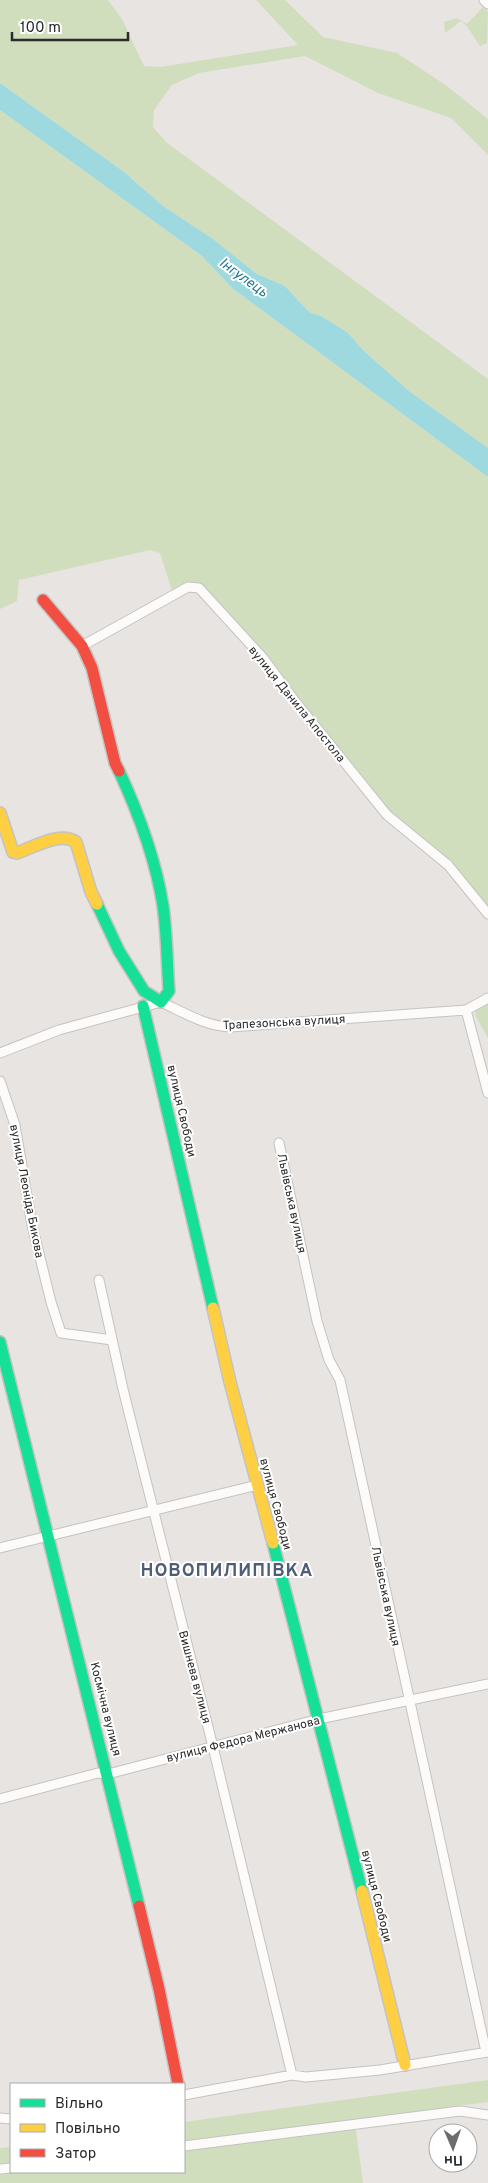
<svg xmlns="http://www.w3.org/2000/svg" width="488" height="2183" viewBox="0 0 488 2183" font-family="Overpass,sans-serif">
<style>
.green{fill:#d0debe}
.water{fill:#9ed9e0}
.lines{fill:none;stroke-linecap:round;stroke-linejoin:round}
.street-casing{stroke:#c4c3c3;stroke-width:11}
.fast-casing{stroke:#c4c3c3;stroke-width:14}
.slow-casing{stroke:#c4c3c3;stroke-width:14}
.jam-casing{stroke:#c4c3c3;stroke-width:14}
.street{stroke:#fcfbfa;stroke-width:9}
.fast{stroke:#16e098;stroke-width:11}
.slow{stroke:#ffcf43;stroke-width:11}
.jam{stroke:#f24e42;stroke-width:11}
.labels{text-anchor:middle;stroke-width:4;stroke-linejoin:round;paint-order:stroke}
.street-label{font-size:12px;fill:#2b2b2b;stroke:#fff}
.water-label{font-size:14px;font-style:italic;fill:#1e768b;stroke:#fff}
.district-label{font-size:18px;font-weight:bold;letter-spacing:1px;fill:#505d76;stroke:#fff}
</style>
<rect width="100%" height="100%" fill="#e8e4e1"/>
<path class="green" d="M0 0H108L122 19 144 66 160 67 298 45 256 0H285L323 37 397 53 447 86 488 119V155L451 118 378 93 305 56 199 73 172 85 154 110 153 127 166 142 488 379V448L409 391 364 351 347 332 321 316 309 312 285 286 257 274 213 239 163 206 124 172 0 83Z
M483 7 488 12 487 43 480 46C474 38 469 27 461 21L445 33 444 22 457 18 467 24Z
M0 110 202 256 232 288 488 477V909L388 813 370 787 261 651 200 586 172 591 160 553 150 550 19 580 17 601 0 609Z
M488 1001V1038L475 1015 477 1007Z
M488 2080V2102L352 2120 356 2131 363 2183H0V2148L11 2147V2172H184V2122Z"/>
<path class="water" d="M0 83 124 172 163 206 213 239 257 274 285 286 309 312 321 316 347 332 364 351 409 391 488 448V477L232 288 202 256 0 110Z"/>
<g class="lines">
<defs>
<path id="street" d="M484 0 488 4
M82 646 188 587 199 588 263 658 294 700 387 815 448 865 488 914
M466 1010 488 1093
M0 1053 59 1030 161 1002C183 1012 205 1026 230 1027L466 1010 488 998
M0 1081 15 1125 32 1225 51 1302 61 1333 112 1340
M279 1143 317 1321 329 1360 340 1380 486 2052
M99 1280 123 1389 213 1747 292 2075
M0 1548 257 1485
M0 1799 98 1773 108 1774 319 1719 488 1684
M184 2095 292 2075 306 2077 380 2070 488 2052
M0 2118 11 2119
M184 2146 460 2111 488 2115
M0 2169 11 2168"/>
<path id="fast" d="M97 904 119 951 144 991 161 1002 169 991C167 963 167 934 163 906 156 861 138 812 119 771
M143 1006 213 1308
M0 1342 139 1906
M273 1543 362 1891"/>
<path id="slow" d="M0 813 13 852 17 853C34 847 60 831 76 842L91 892 97 904
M213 1308 230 1382 273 1543
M362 1891 405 2065"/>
<path id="jam" d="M43 600 82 646 92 668 115 763 119 771
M139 1906 159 1989 178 2084"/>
</defs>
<use href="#street" class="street-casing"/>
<use href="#fast" class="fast-casing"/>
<use href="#slow" class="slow-casing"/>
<use href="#jam" class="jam-casing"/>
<use href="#street" class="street"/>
<use href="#fast" class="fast"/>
<use href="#slow" class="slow"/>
<use href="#jam" class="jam"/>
</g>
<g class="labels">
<g class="street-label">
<text transform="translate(297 704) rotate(51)" y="4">вулиця Данила Апостола</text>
<text transform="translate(284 1022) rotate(-3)" y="4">Трапезонська вулиця</text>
<text transform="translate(182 1111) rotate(77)" y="4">вулиця Свободи</text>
<text transform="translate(27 1191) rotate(79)" y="4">вулиця Леоніда Бикова</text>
<text transform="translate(292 1203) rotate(78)" y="4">Львівська вулиця</text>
<text transform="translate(276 1504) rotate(75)" y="4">вулиця Свободи</text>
<text transform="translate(386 1596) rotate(78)" y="4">Львівська вулиця</text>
<text transform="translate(195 1677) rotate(75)" y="4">Вишнева вулиця</text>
<text transform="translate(106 1709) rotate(76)" y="4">Космічна вулиця</text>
<text transform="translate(243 1739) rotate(-14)" y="4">вулиця Федора Мержанова</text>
<text transform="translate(377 1896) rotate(76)" y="4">вулиця Свободи</text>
</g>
<g class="water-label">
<text transform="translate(244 277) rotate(36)" y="5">Інгулець</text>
</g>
<g class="district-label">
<text x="227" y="1576">НОВОПИЛИПІВКА</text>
</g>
</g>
<rect x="10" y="2083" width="175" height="90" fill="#ffffff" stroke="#aaaaaa"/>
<rect x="20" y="2099" width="25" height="8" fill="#16e098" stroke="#aaaaaa"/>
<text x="55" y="2108" font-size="15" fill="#2b2b2b">Вільно</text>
<rect x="20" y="2124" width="25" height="8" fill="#ffcf43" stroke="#aaaaaa"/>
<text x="55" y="2133" font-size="15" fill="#2b2b2b">Повільно</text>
<rect x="20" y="2149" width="25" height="8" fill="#f24e42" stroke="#aaaaaa"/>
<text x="55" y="2158" font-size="15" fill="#2b2b2b">Затор</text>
<g transform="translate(453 2148) rotate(178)"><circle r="24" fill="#ffffff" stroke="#aaaaaa"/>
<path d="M0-4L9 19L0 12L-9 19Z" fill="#6d6c6b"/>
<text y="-8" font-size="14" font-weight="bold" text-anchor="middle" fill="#2b2b2b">Пн</text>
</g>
<path d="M12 32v8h116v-8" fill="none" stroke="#2b2b2b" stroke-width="2.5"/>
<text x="20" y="32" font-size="15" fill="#2b2b2b" stroke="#ffffff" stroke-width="4" paint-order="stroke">100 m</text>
</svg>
